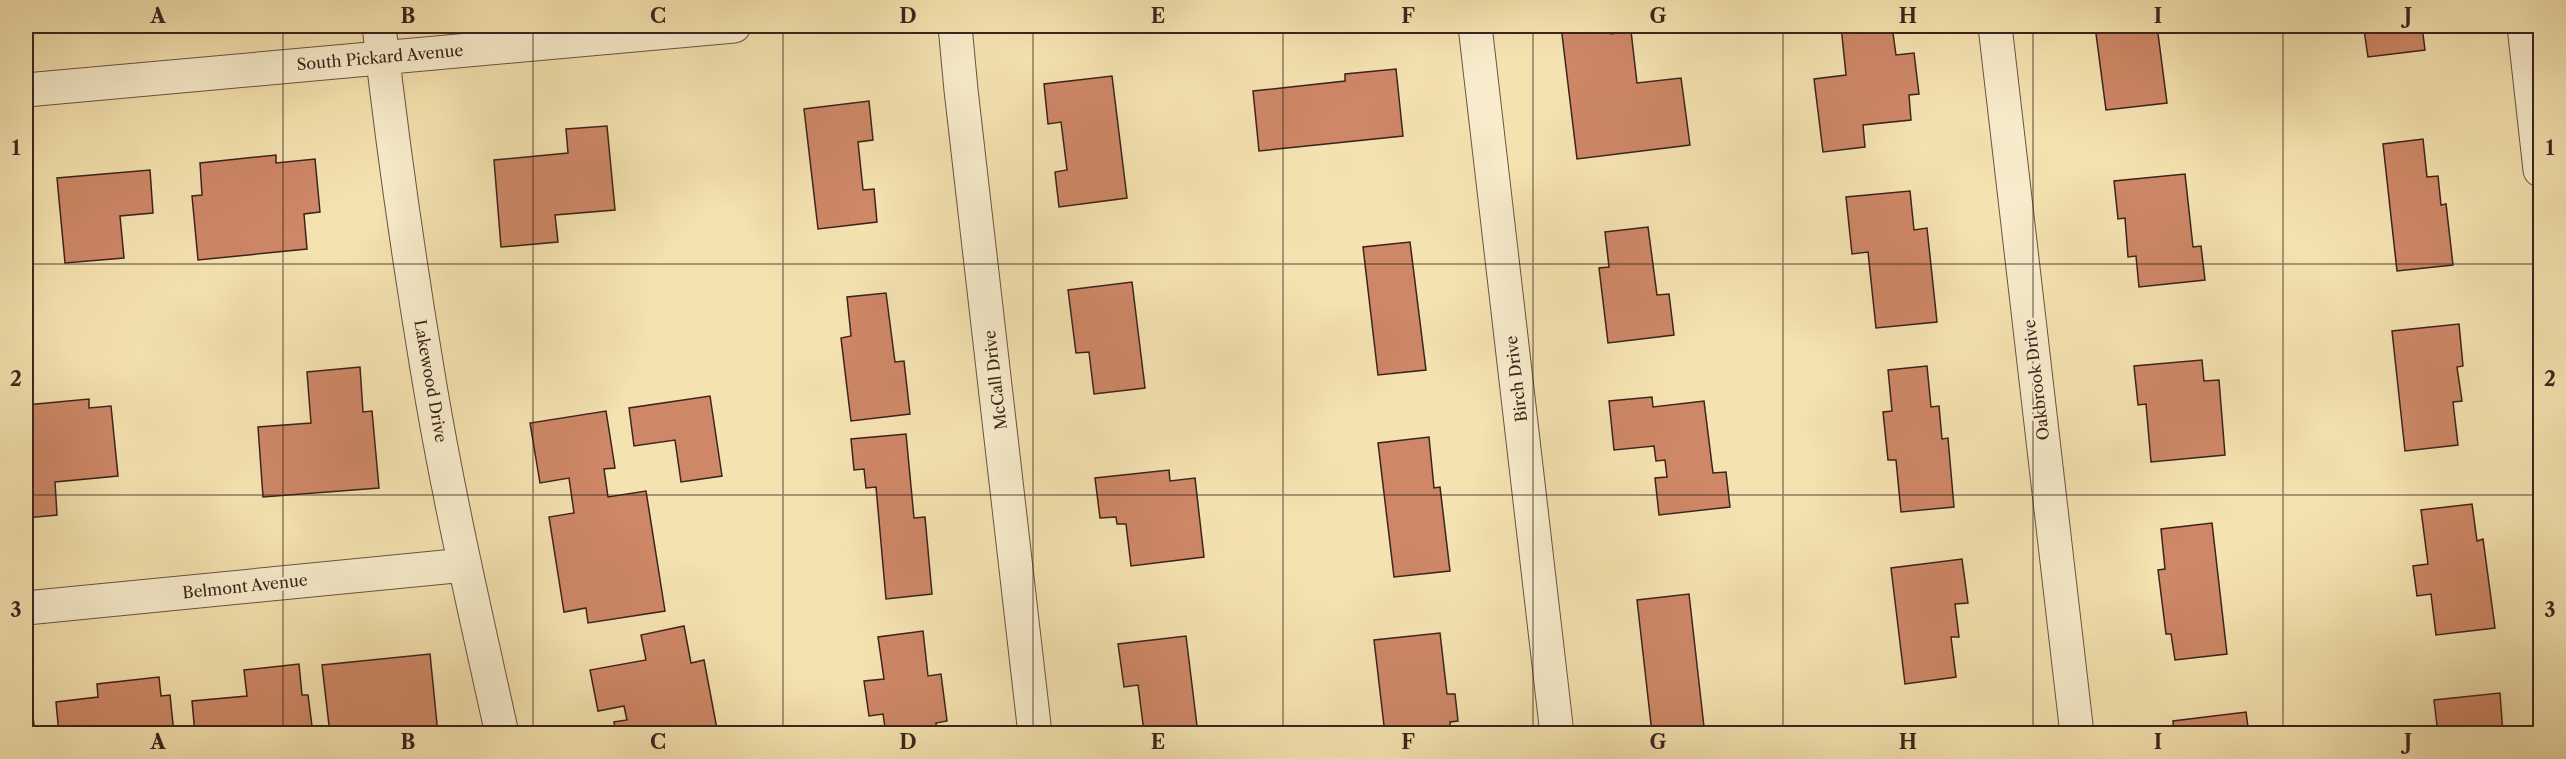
<svg xmlns="http://www.w3.org/2000/svg" width="2566" height="759" viewBox="0 0 2566 759" font-family="'Libre Caslon Text',serif">
<style>
.building{fill:#ce8767;stroke:#3c231b;stroke-width:1.5}
.lines{fill:none;stroke-linecap:round;stroke-linejoin:round}
.minor-casing{stroke:#6a5340;stroke-width:35}
.minor{stroke:#f8eccc;stroke-width:33}
.grid{fill:none;stroke:#3c231b;stroke-width:1.5;stroke-opacity:0.55}
.labels{text-anchor:middle;stroke-width:4.5;stroke-linejoin:round;paint-order:stroke}
.street-label{font-size:16px;fill:#3c231b;stroke:#f8eccc}
.neatline{fill:none;stroke:#3c231b;stroke-width:2}
.grid-label{font-size:20px;text-anchor:middle;font-weight:bold;fill:#3c231b}
</style>
<rect width="100%" height="100%" fill="#f4e2b0"/>
<filter id="stains"><feTurbulence type="fractalNoise" baseFrequency=".00333" numOctaves="4"/><feColorMatrix values="0 0 0 0 .2 0 0 0 0 .09 0 0 0 0 .02 0 0 0 .5 -.17"/></filter>
<radialGradient id="worn" r=".72"><stop offset=".6" stop-color="#630" stop-opacity="0"/><stop offset="1" stop-color="#630" stop-opacity=".3"/></radialGradient>
<path class="building" d="M1561 26H1610L1611 34 1631 31 1637 83 1681 78 1690 145 1577 159Z
M1841 26H1892L1896 55 1914 53 1919 94 1909 95 1911 120 1863 125 1865 147 1823 152 1814 79 1846 75Z
M2095 26H2157L2167 103 2106 110Z
M2339 26H2422L2425 50 2368 57 2364 30 2340 33Z
M1396 69 1403 136 1259 151 1253 91 1345 81V74Z
M1112 76 1127 198 1059 207 1055 172 1067 170 1061 122 1048 124 1044 84Z
M869 101 873 140 858 142 863 190 874 189 877 222 818 229 804 109Z
M607 126 615 210 555 215 558 242 501 247 494 160 568 153 566 129Z
M2423 139 2427 177 2438 176 2441 205 2446 204 2453 265 2397 271 2383 144Z
M276 155V163L315 159 320 212 304 214 307 249 198 260 192 196 202 195 200 163Z
M150 170 153 213 120 216 124 258 65 263 57 178Z
M2185 174 2193 247 2201 246 2205 280 2139 287 2136 256 2128 257 2125 218 2118 219 2114 181Z
M1910 191 1914 230 1927 228 1937 322 1876 328 1868 252 1852 254 1846 197Z
M1648 227 1657 295 1669 294 1674 335 1608 343 1599 268 1609 267 1605 232Z
M1410 242 1426 370 1378 375 1363 247Z
M1132 282 1145 388 1094 394 1089 352 1076 353 1068 290Z
M886 293 895 362 904 361 910 414 851 421 841 338 851 336 847 297Z
M2459 324 2463 366 2457 367 2462 401 2453 402 2458 445 2405 451 2392 331Z
M2202 360 2204 381 2219 380 2225 455 2151 462 2146 404 2138 405 2134 366Z
M1927 366 1931 407 1939 406 1942 439 1948 438 1954 507 1901 512 1896 460H1888L1883 412 1892 411 1888 370Z
M360 367 363 412 372 411 379 488 263 497 258 427 311 423 307 372Z
M710 396 722 476 681 482 675 440 634 446 629 408Z
M1652 397 1653 407 1704 401 1713 473 1726 472 1730 507 1659 515 1655 478 1667 477 1665 460 1656 461 1654 446 1614 450 1609 401Z
M89 399V408L111 406 118 476 55 482 57 515 26 518V405Z
M606 411 615 468 604 469 608 497 646 491 665 611 588 623 586 608 564 612 549 517 574 513 569 478 540 483 530 423Z
M906 434 914 518 925 517 932 594 886 599 876 487 866 488 864 469 854 470 851 439Z
M1429 437 1434 488 1440 487 1450 571 1394 577 1378 443Z
M1169 470 1170 481 1195 478 1204 557 1131 566 1126 524H1117L1116 517 1100 518 1095 478Z
M2472 504 2477 541 2483 539 2495 628 2436 635 2431 594 2417 596 2413 566 2428 564 2421 510Z
M2212 523 2227 654 2175 660 2171 634H2166L2158 570 2165 569 2161 529Z
M1962 559 1968 603 1955 604 1959 637H1951L1956 677 1905 684 1891 568Z
M1689 594 1704 727 1652 733 1637 600Z
M684 626 691 663 704 660 717 729 699 734H616L614 722 627 720 624 706 598 711 590 670 646 660 641 635Z
M923 631 928 676 941 674 947 721 936 723 937 734H886L883 714 869 716 864 681 884 679 878 637Z
M1440 633 1447 694H1455L1458 721 1450 722 1451 734H1385L1374 640Z
M1186 636 1198 734H1136L1144 732 1138 685 1124 687 1118 644Z
M430 654 438 734H330L322 665Z
M299 664 302 695H308L313 734H195L192 701 247 696 244 670Z
M159 677 161 696 170 695 174 734H59L56 702 98 697 97 684Z
M30 690 35 734H26V691Z
M2500 693 2503 734H2438L2434 700Z
M2246 712 2249 734H2174L2173 721Z"/>
<g class="lines">
<defs>
<path id="minor" d="M379 26C392 140 408 254 427 368 447 491 475 612 502 734
M955 26 961 90 1035 734
M1475 26 1557 734
M1995 26 2077 734
M2524 26 2540 170
M26 90 734 26
M26 608 465 565"/>
</defs>
<use href="#minor" class="minor-casing"/>
<use href="#minor" class="minor"/>
</g>
<path class="grid" d="M283 26V734M533 26V734M783 26V734M1033 26V734M1283 26V734M1533 26V734M1783 26V734M2033 26V734M2283 26V734M26 264H2540M26 495H2540"/>
<g class="labels">
<g class="street-label">
<text transform="translate(380 57) rotate(-5)" y="6">South Pickard Avenue</text>
<text transform="translate(1516 379) rotate(-97)" y="6">Birch Drive</text>
<text transform="translate(995 380) rotate(-97)" y="6">McCall Drive</text>
<text transform="translate(2036 380) rotate(-97)" y="6">Oakbrook Drive</text>
<text transform="translate(431 381) rotate(80)" y="6">Lakewood Drive</text>
<text transform="translate(245 586) rotate(-6)" y="6">Belmont Avenue</text>
</g>
</g>
<rect width="2566" height="759" fill="none" stroke="#f4e2b0" stroke-width="66"/>
<rect x="33" y="33" width="2500" height="693" class="neatline"/>
<g class="grid-label">
<text x="158" y="23">A</text>
<text x="408" y="23">B</text>
<text x="658" y="23">C</text>
<text x="908" y="23">D</text>
<text x="1158" y="23">E</text>
<text x="1408" y="23">F</text>
<text x="1658" y="23">G</text>
<text x="1908" y="23">H</text>
<text x="2158" y="23">I</text>
<text x="2408" y="23">J</text>
<text x="16" y="155">1</text>
<text x="2550" y="155">1</text>
<text x="16" y="386">2</text>
<text x="2550" y="386">2</text>
<text x="16" y="617">3</text>
<text x="2550" y="617">3</text>
<text x="158" y="749">A</text>
<text x="408" y="749">B</text>
<text x="658" y="749">C</text>
<text x="908" y="749">D</text>
<text x="1158" y="749">E</text>
<text x="1408" y="749">F</text>
<text x="1658" y="749">G</text>
<text x="1908" y="749">H</text>
<text x="2158" y="749">I</text>
<text x="2408" y="749">J</text>
</g>
<rect width="100%" height="100%" filter="url(#stains)"/>
<rect width="100%" height="100%" fill="url(#worn)"/>
</svg>
